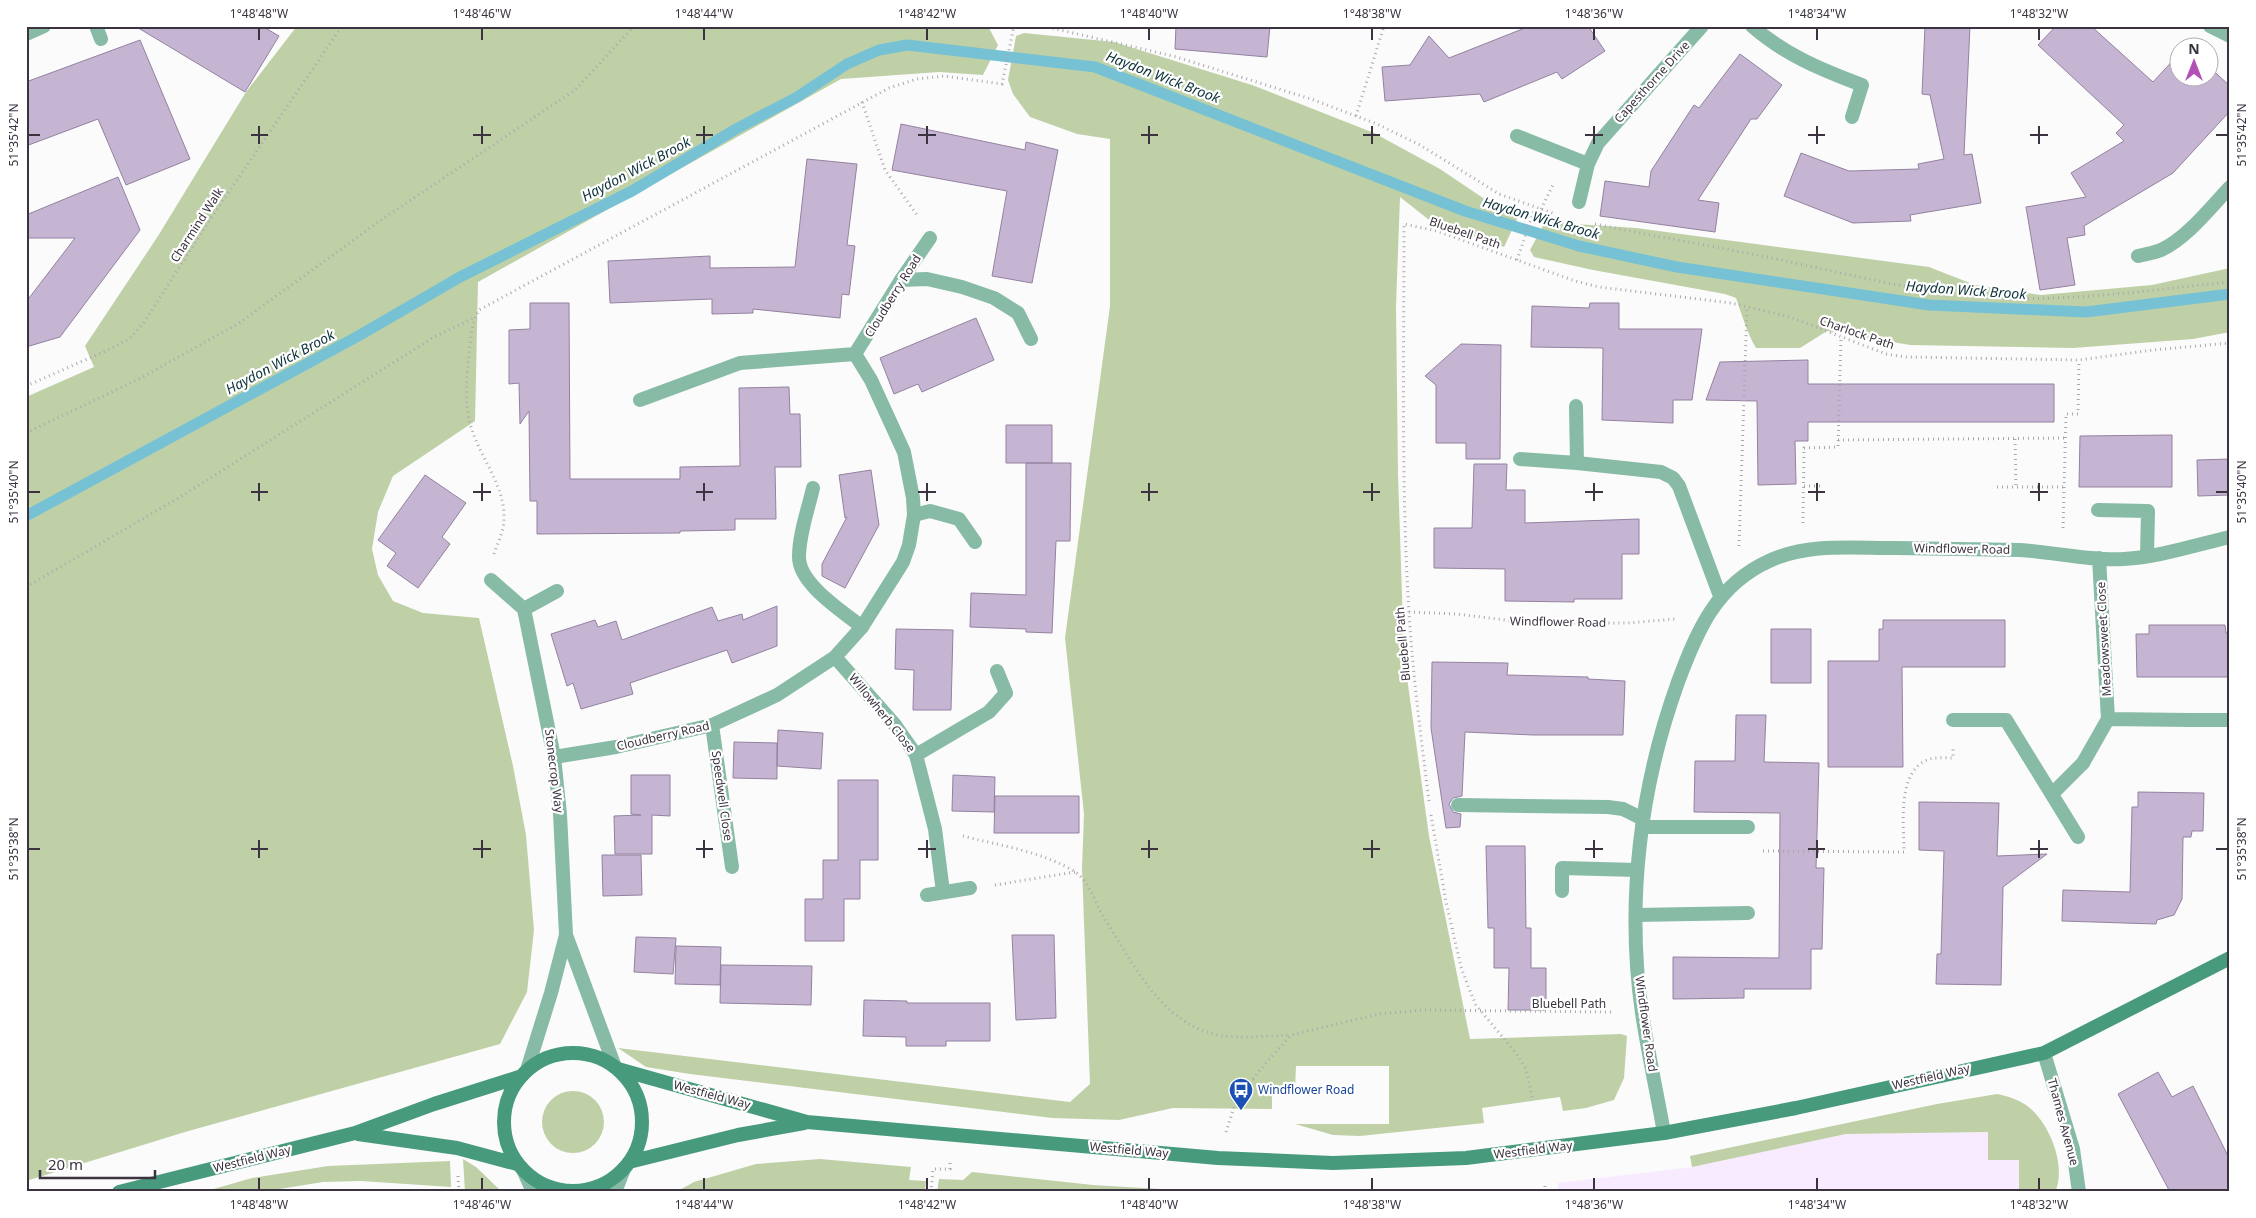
<svg xmlns="http://www.w3.org/2000/svg" width="2256" height="1218" viewBox="0 0 2256 1218" font-family="'Noto Sans',sans-serif">
<style>
.commercial{fill:#f9ebff}
.green{fill:#bfd0a7}
.lines{fill:none;stroke-linecap:round;stroke-linejoin:round}
.stream{stroke:#76c2d4;stroke-width:11}
.building{fill:#c6b4d3;stroke:#9382a0}
.path{stroke:#aba8ad;stroke-width:3;stroke-dasharray:1 4;stroke-linecap:butt}
.service{stroke:#87bba5;stroke-width:14}
.minor{stroke:#87bba5;stroke-width:14}
.tertiary{stroke:#87bba5;stroke-width:14}
.secondary{stroke:#479b7c;stroke-width:14}
.ticks{fill:none;stroke:#3b3340;stroke-width:2}
.labels{text-anchor:middle;stroke-width:4.5;stroke-linejoin:round;paint-order:stroke}
.street-label{font-size:12px;fill:#3b3340;stroke:#fff}
.transit-label{font-size:12px;fill:#164399;stroke:#fff;text-anchor:start}
.water-label{font-size:14px;font-style:italic;fill:#0c313a;stroke:#fff}
.neatline{fill:none;stroke:#3b3340;stroke-width:2}
.ticks-label{font-size:12px;text-anchor:middle;fill:#3b3340}
</style>
<rect width="100%" height="100%" fill="#fbfbfb"/>
<path class="commercial" d="M1988 1132 2019 1160V1192H1558V1183L1692 1167 1846 1134Z"/>
<path class="green" d="M297 26H983L989 28 998 45 983 75 939 72 841 79 478 282 475 421 393 476 378 512 372 549 378 575 393 601 423 613 479 618 513 766 526 835 534 930 527 992 500 1044 185 1132 26 1181V397L94 367 85 346 158 236 246 92Z
M1024 33 1114 42 1252 85 1374 133 1440 169 1486 200 1520 213 1504 247 1433 223 1400 197 1396 306 1398 474 1404 656 1429 836 1470 1039 1621 1034 1627 1036 1624 1078 1614 1100 1586 1108 1563 1111 1560 1097 1482 1108 1484 1123 1360 1136 1333 1135 1295 1124H1389V1066H1296L1295 1091 1272 1092V1109L1173 1108 1119 1120 1052 1118 690 1074 646 1067 618 1048 1070 1102 1090 1084 1082 868 1084 814 1065 638 1110 306V139L1077 134 1030 117 1013 94 1008 80 1016 36Z
M1545 222 1636 228 1929 267 1975 285 2041 295 2152 285 2230 268V332L2193 339 2073 348 1910 345 1827 331 1800 348H1756C1747 333 1742 315 1736 298L1725 294 1593 270 1534 257 1530 250Z
M542 1122a31 31 0 1 1 62 0a31 31 0 1 1-62 0Z
M1997 1094C2007 1096 2017 1099 2026 1105 2049 1121 2066 1164 2056 1190L2019 1192V1160H1988V1132L1846 1134 1692 1167 1690 1156 1937 1104Z
M463 1159 476 1167 502 1192H465Z
M820 1159 911 1167 909 1180 926 1181 925 1192H676L694 1182 756 1164Z
M450 1161 451 1187 361 1181 323 1182 261 1192H203L252 1178 328 1166Z
M972 1172 1093 1185 1212 1192H937L939 1179 963 1180Z"/>
<g class="lines">
<path class="stream" d="M26 516 360 335 460 277 632 191 736 129 797 97 847 64 879 50 907 45 1095 67 1465 211 1579 246 1677 267 1929 305 2086 312 2230 294"/>
</g>
<path class="building" d="M135 26H262L279 36 245 92Z
M1176 26H1270L1267 57 1175 49Z
M1530 26H1588L1605 51 1562 79 1557 72 1484 102 1480 94 1385 101 1382 67 1410 65 1429 36 1449 58Z
M1925 26H1970L1964 155 1972 154 1981 203 1910 215 1911 221 1853 223 1784 196 1801 153 1849 171 1919 169 1918 164 1944 159 1930 95 1922 94Z
M2056 26H2091L2153 82 2178 55V78H2208V66L2230 86V111L2173 173 2084 226 2085 235 2067 238 2075 285 2040 290 2026 207 2086 197 2071 173 2124 141 2116 133 2124 125 2038 45Z
M140 40 190 159 126 185 98 119 26 146V82Z
M1740 54 1782 85 1757 119H1751L1698 200 1719 203 1715 232 1600 216 1605 181 1649 187 1651 171 1694 105 1699 108Z
M901 124 1025 150 1026 142 1058 150 1032 283 992 276 1007 191 892 170Z
M807 159 857 164 847 245 855 246 849 295 842 294 840 318 753 309V313L712 314V299L610 303 608 261 710 256V268L795 267Z
M118 177 140 230 60 337 26 347V302L75 238H26V215Z
M530 303H569L570 479H680V467L740 466 739 388 789 387 790 414H800L801 467H775L776 519H735V530L680 531V533L537 534V501H530L529 411 520 424 519 383 509 384V330L530 329Z
M1590 303H1619V329H1702L1692 400H1673V423L1602 420 1603 348 1531 347 1532 306 1589 308Z
M976 318 994 360 922 392 918 384 894 394 880 358Z
M1461 344 1501 345 1500 459H1466V443H1436V385L1425 376Z
M1808 360V384H2054V422H1808V441H1795L1796 484 1758 485 1757 401 1706 400 1720 362Z
M1006 425H1052V463H1006Z
M2172 435V487H2079L2080 436Z
M2230 459V495L2198 496 2197 460Z
M1026 463H1071L1070 541H1056L1052 633 1026 632V629L970 627 971 593 1026 595Z
M1474 464H1507L1506 490H1525V523L1639 519V554H1622V599H1574V602L1505 601V569L1434 568V528H1472Z
M871 470 879 525 845 588 822 576V564L847 517 845 518 839 475Z
M425 475 466 503 442 537 450 544 418 588 387 566 396 553 378 540Z
M777 606V646L732 663 727 650 630 683 633 694 581 709 573 683 567 686 551 634 595 620 598 627 616 621 622 640 712 607 718 621 742 614 743 620Z
M1883 620H2005V667H1902L1903 767H1828V661H1879V629H1883Z
M2149 625H2225L2226 633H2230V677H2137L2136 634H2149Z
M896 629 953 630 951 710H913L914 670 895 669Z
M1771 629H1811V683H1771Z
M1432 662 1508 663 1507 675 1588 677V679L1625 681 1623 735H1533L1465 732 1462 796 1453 798 1449 804 1453 812 1461 814 1460 827 1446 828 1431 728Z
M1736 715H1766L1764 762 1819 763 1816 868H1824L1822 949H1811V989H1744V998L1673 999V957L1779 958 1780 813 1694 812 1695 761H1735Z
M778 730 823 733 821 769 777 766Z
M734 742 777 743V779L733 778Z
M631 775H670V816L652 815V854H615L614 816 641 815 631 814Z
M953 775 995 777 994 812 952 811Z
M838 780H878V860H860V899H844V941H805V899H823V860H838Z
M2138 792 2204 793 2203 831H2192L2191 837H2183L2182 899 2174 915 2157 920 2156 924 2062 921 2063 890 2130 892 2132 807H2138Z
M995 796H1079V833H994Z
M1919 802 1999 803 1997 856 2047 854 2003 887 2001 985 1936 984 1937 954H1941L1944 851 1919 850Z
M1486 846H1525L1526 928H1531V968H1546V1010H1508L1509 968H1494V928H1488Z
M602 855H641L642 895 603 896Z
M1012 935H1054L1056 1018 1016 1020Z
M636 937 676 938 673 974 634 972Z
M676 946 721 947 720 985 675 984Z
M721 965 812 966 811 1005 720 1003Z
M864 1000 907 1001V1003H990V1041H946V1046H906V1037L863 1036Z
M2158 1072 2172 1097 2193 1086 2230 1160V1192H2170L2118 1094Z"/>
<g class="lines">
<path class="path" d="M1043 26 1173 56 1311 99 1377 124 1420 145 1499 194 1555 214
M862 102 885 170 917 215
M1356 116 1384 26
M1541 209 1553 185
M1595 224C1657 237 1719 247 1781 260 1847 274 1914 291 1981 297 2065 303 2147 290 2230 282
M1517 260 1535 208
M26 386 108 350 129 339 143 324 209 221 342 26
M26 433 143 377 239 323 384 218 575 90 634 26
M2015 439 2016 487
M1838 440 2065 438
M1804 486H1824
M1997 487H2064
M1803 523 1804 448 1838 447 1841 338
M2063 528 2066 414H2078L2079 360
M1739 546 1747 307
M494 554C497 545 501 537 503 528 510 489 479 459 470 423 464 402 467 376 469 354 471 339 471 323 479 310L889 88 917 79 944 76 1002 84 1014 26
M26 587 180 497 434 337 474 318
M1409 612 1456 614 1531 623H1628L1675 619
M1429 801C1421 738 1413 676 1409 613 1401 484 1404 354 1404 224L1437 231 1575 281 1599 287 1731 303 1790 317 1886 354 1906 357 2079 360 2153 350 2230 343
M1431 815 1446 902 1461 967 1468 986 1476 1005 1519 1057 1526 1069 1533 1100
M963 836C997 845 1045 852 1075 872 1090 882 1094 901 1103 916 1131 960 1161 1024 1218 1035 1242 1039 1267 1036 1290 1035
M1763 851 1904 852C1904 826 1896 769 1930 759 1937 757 1946 758 1953 758V748
M995 885 1075 872
M1226 1132 1235 1104 1259 1071 1291 1035 1379 1014 1425 1010 1614 1012
M458 1176 459 1192
M931 1192 933 1169H950V1161
M1545 1192V1185"/>
<path class="service" d="M96 26 101 39
M26 34 44 26
M2138 256C2145 254 2154 253 2161 250 2186 239 2211 207 2230 187
M901 280 927 279 962 287 994 298 1018 313 1031 339
M813 488C808 510 799 534 799 557 799 584 842 611 862 627
M2098 510 2148 511 2147 556
M914 515 930 511 959 519 975 542
M1953 720H2006L2078 837
M2189 720H2230
M916 755 989 712 1006 693 997 671
M2052 794 2083 763
M1458 805 1608 807 1623 809 1643 819
M1642 827H1748
M1562 891V868L1637 870
M1636 915 1748 913"/>
<path class="minor" d="M1752 26C1785 55 1822 70 1862 85L1852 117
M2210 26 2230 36
M1517 136 1588 164
M1579 202 1588 164 1598 143 1702 26
M640 400 740 363 855 354
M1576 406 1577 463 1661 472 1673 478 1679 486 1720 596
M1520 459 1577 463
M491 580 524 609 557 591
M524 609 554 757 560 814 566 935 551 993 527 1070
M835 657 895 725 916 755 935 829 943 892
M2108 719 2189 720
M712 725 732 867
M554 757 616 747 712 725 777 695 835 657 862 627 903 562 909 545 914 515 913 498 904 452 871 380 855 354 901 280 930 238
M2083 763 2108 719 2099 558
M927 895 970 888
M566 935 615 1067
M1664 1133C1657 1093 1648 1053 1642 1013 1626 902 1640 787 1678 682 1697 631 1716 585 1769 561 1807 543 1852 548 1893 548 1935 549 1977 549 2020 550 2054 552 2089 561 2124 559 2159 557 2195 545 2230 537"/>
<path class="tertiary" d="M2044 1053 2073 1149 2079 1192
M524 1172 533 1192
M615 1192 624 1169"/>
<path class="secondary" d="M504 1122a69 69 0 1 1 138 0a69 69 0 1 1-138 0Z
M618 1069 807 1122 1218 1158 1333 1163 1466 1158 1664 1133 1796 1108 2044 1053 2230 958
M358 1134 457 1148 517 1164
M629 1162 738 1135 804 1123
M119 1192 355 1133 434 1104 519 1077"/>
</g>
<path class="ticks" d="M259 28V40M482 28V40M704 28V40M927 28V40M1149 28V40M1372 28V40M1594 28V40M1817 28V40M2039 28V40M259 126V144M482 126V144M704 126V144M927 126V144M1149 126V144M1372 126V144M1594 126V144M1817 126V144M2039 126V144M28 135H40M251 135H268M473 135H491M696 135H713M918 135H936M1141 135H1158M1363 135H1380M1585 135H1603M1808 135H1825M2030 135H2048M2216 135H2228M259 483V501M482 483V501M704 483V501M927 483V501M1149 483V501M1372 483V501M1594 483V501M1817 483V501M2039 483V501M28 492H40M251 492H268M473 492H491M696 492H713M918 492H936M1141 492H1158M1363 492H1380M1585 492H1603M1808 492H1825M2030 492H2048M2216 492H2228M259 840V858M482 840V858M704 840V858M927 840V858M1149 840V858M1372 840V858M1594 840V858M1817 840V858M2039 840V858M28 849H40M251 849H268M473 849H491M696 849H713M918 849H936M1141 849H1158M1363 849H1380M1585 849H1603M1808 849H1825M2030 849H2048M2216 849H2228M259 1178V1190M482 1178V1190M704 1178V1190M927 1178V1190M1149 1178V1190M1372 1178V1190M1594 1178V1190M1817 1178V1190M2039 1178V1190"/>
<defs>
<symbol id="bus-pin" viewBox="-11 -11 22 30"><path d="M0 17L-7.5 6A9.5 9.5 0 1 1 7.5 6Z" fill="#1a4fb4" stroke="#fff"/><path d="M-5-6H5V4H4V6H2V4H-2V6H-4V4H-5ZM-3.5-4V0h7V-4ZM-3.5 1.2v1.5H-2V1.2ZM2 1.2v1.5H3.5V1.2Z" fill="#fff"/></symbol>
</defs>
<g fill-rule="evenodd">
<use href="#bus-pin" x="1227" y="1076" width="28" height="38"/>
</g>
<g class="labels">
<g class="street-label">
<text transform="translate(1652 82) rotate(-48)" y="4">Capesthorne Drive</text>
<text transform="translate(197 225) rotate(-57)" y="4">Charmind Walk</text>
<text transform="translate(1465 233) rotate(19)" y="4">Bluebell Path</text>
<text transform="translate(893 296) rotate(-58)" y="4">Cloudberry Road</text>
<text transform="translate(1857 333) rotate(19)" y="4">Charlock Path</text>
<text transform="translate(1962 549) rotate(1)" y="4">Windflower Road</text>
<text transform="translate(1558 622) rotate(1)" y="4">Windflower Road</text>
<text transform="translate(2104 639) rotate(-93)" y="4">Meadowsweet Close</text>
<text transform="translate(1403 644) rotate(-95)" y="4">Bluebell Path</text>
<text transform="translate(882 713) rotate(51)" y="4">Willowherb Close</text>
<text transform="translate(663 736) rotate(-13)" y="4">Cloudberry Road</text>
<text transform="translate(554 771) rotate(83)" y="4">Stonecrop Way</text>
<text transform="translate(722 796) rotate(82)" y="4">Speedwell Close</text>
<text x="1569" y="1008">Bluebell Path</text>
<text transform="translate(1646 1024) rotate(82)" y="4">Windflower Road</text>
<text transform="translate(1931 1077) rotate(-13)" y="4">Westfield Way</text>
<text transform="translate(712 1095) rotate(15)" y="4">Westfield Way</text>
<text transform="translate(2063 1122) rotate(75)" y="4">Thames Avenue</text>
<text transform="translate(1129 1150) rotate(5)" y="4">Westfield Way</text>
<text transform="translate(1533 1150) rotate(-7)" y="4">Westfield Way</text>
<text transform="translate(252 1159) rotate(-14)" y="4">Westfield Way</text>
</g>
<g class="transit-label">
<text x="1258" y="1094">Windflower Road</text>
</g>
<g class="water-label">
<text transform="translate(1163 77) rotate(21)" y="5">Haydon Wick Brook</text>
<text transform="translate(636 169) rotate(-28)" y="5">Haydon Wick Brook</text>
<text transform="translate(1541 218) rotate(16)" y="5">Haydon Wick Brook</text>
<text transform="translate(1966 290) rotate(4)" y="5">Haydon Wick Brook</text>
<text transform="translate(280 362) rotate(-28)" y="5">Haydon Wick Brook</text>
</g>
</g>
<rect width="2256" height="1218" fill="none" stroke="#ffffff" stroke-width="55"/>
<g transform="translate(2194 62)"><circle r="24" fill="#ffffff" stroke="#b1adb3"/>
<path d="M0-4L9 19L0 12L-9 19Z" fill="#b250b7"/>
<text y="-8" font-size="14" font-weight="bold" text-anchor="middle" fill="#3b3340">N</text>
</g>
<path d="M40 1170v8h115v-8" fill="none" stroke="#3b3340" stroke-width="2.5"/>
<text x="48" y="1170" font-size="15" fill="#3b3340" stroke="#ffffff" stroke-width="4" paint-order="stroke">20 m</text>
<rect x="28" y="28" width="2200" height="1162" class="neatline"/>
<g class="ticks-label">
<text x="259" y="18">1°48'48"W</text>
<text x="482" y="18">1°48'46"W</text>
<text x="704" y="18">1°48'44"W</text>
<text x="927" y="18">1°48'42"W</text>
<text x="1149" y="18">1°48'40"W</text>
<text x="1372" y="18">1°48'38"W</text>
<text x="1594" y="18">1°48'36"W</text>
<text x="1817" y="18">1°48'34"W</text>
<text x="2039" y="18">1°48'32"W</text>
<text transform="translate(14 135) rotate(-90)" y="4">51°35'42"N</text>
<text transform="translate(2242 135) rotate(-90)" y="4">51°35'42"N</text>
<text transform="translate(14 492) rotate(-90)" y="4">51°35'40"N</text>
<text transform="translate(2242 492) rotate(-90)" y="4">51°35'40"N</text>
<text transform="translate(14 849) rotate(-90)" y="4">51°35'38"N</text>
<text transform="translate(2242 849) rotate(-90)" y="4">51°35'38"N</text>
<text x="259" y="1209">1°48'48"W</text>
<text x="482" y="1209">1°48'46"W</text>
<text x="704" y="1209">1°48'44"W</text>
<text x="927" y="1209">1°48'42"W</text>
<text x="1149" y="1209">1°48'40"W</text>
<text x="1372" y="1209">1°48'38"W</text>
<text x="1594" y="1209">1°48'36"W</text>
<text x="1817" y="1209">1°48'34"W</text>
<text x="2039" y="1209">1°48'32"W</text>
</g>
</svg>
